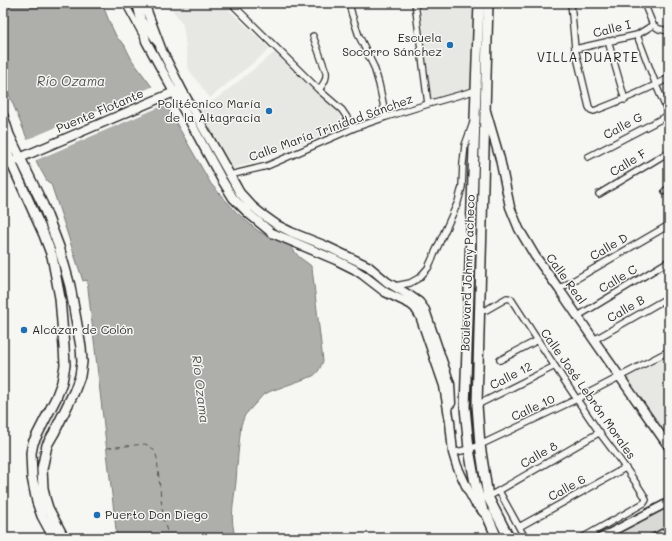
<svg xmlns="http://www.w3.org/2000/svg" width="672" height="541" viewBox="0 0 672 541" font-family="Mali,sans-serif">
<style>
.built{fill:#e7e7e3}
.green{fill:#d9d9d5;stroke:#828280}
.water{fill:#aeaeab;stroke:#7a7a78}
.pier{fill:#f6f6f2}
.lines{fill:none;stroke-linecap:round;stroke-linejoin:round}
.ferry{stroke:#525251;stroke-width:1;stroke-dasharray:5 4;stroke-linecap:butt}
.minor-casing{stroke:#2b2b2b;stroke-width:8}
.tertiary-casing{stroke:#2b2b2b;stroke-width:10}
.secondary-casing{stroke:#2b2b2b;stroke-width:11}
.primary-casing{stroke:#2b2b2b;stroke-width:12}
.minor{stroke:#f6f6f2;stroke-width:5.5}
.tertiary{stroke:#f6f6f2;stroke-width:7}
.secondary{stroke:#f6f6f2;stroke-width:8}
.primary{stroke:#f6f6f2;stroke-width:9}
.poi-dot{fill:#1f6fb2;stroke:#f6f6f2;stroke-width:1.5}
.labels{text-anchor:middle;stroke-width:3;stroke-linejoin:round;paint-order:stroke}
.street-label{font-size:12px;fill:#2b2b2b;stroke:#f6f6f2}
.poi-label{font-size:12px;fill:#2b2b2b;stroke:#f6f6f2;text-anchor:end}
.neighbourhood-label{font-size:13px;letter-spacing:1px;fill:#2b2b2b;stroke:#f6f6f2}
.water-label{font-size:13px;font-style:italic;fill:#525251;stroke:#f6f6f2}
</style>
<rect width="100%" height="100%" fill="#f6f6f2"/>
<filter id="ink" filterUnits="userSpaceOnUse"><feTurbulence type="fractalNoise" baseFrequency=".025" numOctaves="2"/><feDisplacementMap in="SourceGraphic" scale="8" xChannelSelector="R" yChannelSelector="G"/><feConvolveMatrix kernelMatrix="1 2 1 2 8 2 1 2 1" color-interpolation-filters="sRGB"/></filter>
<g filter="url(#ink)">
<path class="built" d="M168 3H222L270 49 210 98 189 70 183 25Z
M420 3H477L472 88 431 99Z
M275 52 287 65 339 113 344 128 232 169 213 136 200 109 219 97Z
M669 356V439L627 377Z"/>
<path class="green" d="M669 506V529L652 538H608Z"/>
<path class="water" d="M3 3H102L109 21 117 38 124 44 132 60 167 107 211 184 236 212 258 231 267 236 288 244 291 247 299 257 310 265 312 268 323 361C321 367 318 373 313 376L271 391 263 395 245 415 241 425C239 444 237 463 236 482 234 500 229 521 236 538H117L87 280 83 281 51 184 47 181 38 165 10 97 5 81 3 69Z"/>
<path class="pier" d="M154 86 167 104 34 161 26 140Z"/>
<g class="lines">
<path class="ferry" d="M107 448 145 444C153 447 155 451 157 458L163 518 169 538"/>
<defs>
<path id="minor" d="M125 3 142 34
M231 3 319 90 342 110 354 128
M349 3 352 15 359 36 374 67 379 84 386 117
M415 3 428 104
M571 3 575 49 589 107 591 110 594 111C620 101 645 91 669 78
M644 3 653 25
M144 22 156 42
M653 25 659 29 669 31
M637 35 656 85 669 115
M313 36 326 72C327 80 323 84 319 90
M608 41 625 100
M575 49 637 35 653 25
M588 157 669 115
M230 175 267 166 354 128 386 117 428 104 477 90
M665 191 669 188
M599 194 669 152
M395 286 410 283 419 278 428 268 458 202 462 187 463 163 465 145 473 123
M559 289 669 225
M486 310 507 298 511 299C540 344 569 388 599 432 615 453 631 474 645 497L646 500 644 503 582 538
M578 316 669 261
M594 340 669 297
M500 360 538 340
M477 405 555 366
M453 453 469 449 480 445 577 399 669 351
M499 491 525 538
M488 497 600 432
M519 527 625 468"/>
<path id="tertiary" d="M600 538 669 502
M654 538 669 530"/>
<path id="secondary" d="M137 3 146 41 222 180 233 198 249 214 272 233 336 260 354 269 363 275 385 292 410 304 415 308 420 316 444 386 450 422 453 453 457 466 468 490 475 503 483 511
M144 3 162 51 183 92 240 193 252 206 263 215 277 225 291 232 326 246 368 266 387 282 409 295 419 302 425 310 450 384 451 403
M486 111 500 159 510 207 519 229 535 256 559 289 594 340 669 447
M15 160 179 90"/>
<path id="primary" d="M479 3 465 407 469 449 475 483 483 511 487 515 497 538
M488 3 477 405 480 445 488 497 509 538
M3 116 9 135 43 205 59 247 70 286 81 347 82 362 80 376 74 392 54 433 47 445 42 469 43 488 45 498 48 508 64 538
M3 140 11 162 44 235 52 256 60 298 64 347 65 365 62 382 56 398 33 443 31 453 32 477 37 502 42 516 54 538"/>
</defs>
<use href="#minor" class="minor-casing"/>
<use href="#tertiary" class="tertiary-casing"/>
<use href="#secondary" class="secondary-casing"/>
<use href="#primary" class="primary-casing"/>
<use href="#minor" class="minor"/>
<use href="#tertiary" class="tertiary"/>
<use href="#secondary" class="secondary"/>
<use href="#primary" class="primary"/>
</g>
</g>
<g class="poi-dot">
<circle cx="450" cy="45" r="4"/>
<circle cx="269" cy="111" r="4"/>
<circle cx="24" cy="330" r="4"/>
<circle cx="97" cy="515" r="4"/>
</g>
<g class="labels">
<g class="street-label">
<text transform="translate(612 29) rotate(-14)" y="4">Calle I</text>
<text transform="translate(100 111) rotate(-23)" y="4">Puente Flotante</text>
<text transform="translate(623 126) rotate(-28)" y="4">Calle G</text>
<text transform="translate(331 128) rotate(-20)" y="4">Calle María Trinidad Sánchez</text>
<text transform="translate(628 163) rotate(-31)" y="4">Calle F</text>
<text transform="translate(609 247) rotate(-30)" y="4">Calle D</text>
<text transform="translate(468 273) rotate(-88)" y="4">Boulevard Johnny Pacheco</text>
<text transform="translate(566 279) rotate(54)" y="4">Calle Real</text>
<text transform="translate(618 279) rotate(-31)" y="4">Calle C</text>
<text transform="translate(626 309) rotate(-30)" y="4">Calle B</text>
<text transform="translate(511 376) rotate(-27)" y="4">Calle 12</text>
<text transform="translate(588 394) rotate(55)" y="4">Calle José Lebrón Morales</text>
<text transform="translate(533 408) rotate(-25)" y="4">Calle 10</text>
<text transform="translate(539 455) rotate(-30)" y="4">Calle 8</text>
<text transform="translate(567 488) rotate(-29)" y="4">Calle 6</text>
</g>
<g class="poi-label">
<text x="442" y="42">Escuela<tspan x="442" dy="14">Socorro Sánchez</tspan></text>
<text x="261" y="108">Politécnico María<tspan x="261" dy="14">de la Altagracia</tspan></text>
<text x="32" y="334" text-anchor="start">Alcázar de Colón</text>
<text x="105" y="519" text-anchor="start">Puerto Don Diego</text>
</g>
<g class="neighbourhood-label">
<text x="588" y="62">VILLA DUARTE</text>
</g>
<g class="water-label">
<text x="71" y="86">Río Ozama</text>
<text transform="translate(201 389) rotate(83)" y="5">Río Ozama</text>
</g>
</g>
<rect width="672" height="541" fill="none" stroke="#f6f6f2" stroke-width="16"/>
<rect x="8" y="8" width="656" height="525" fill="none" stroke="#2b2b2b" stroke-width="1.5" filter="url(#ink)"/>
</svg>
